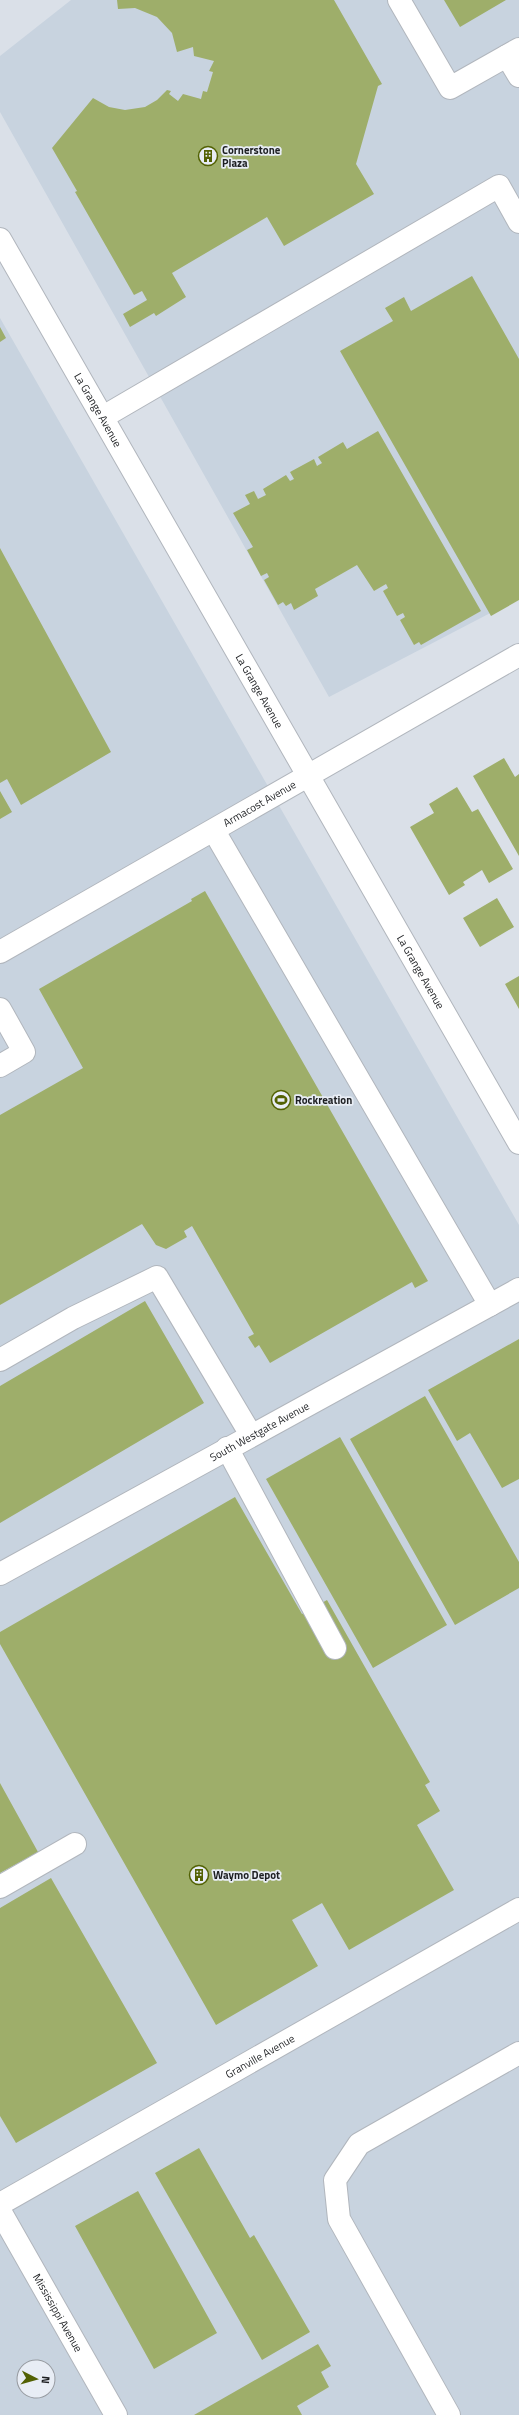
<svg xmlns="http://www.w3.org/2000/svg" width="519" height="2415" viewBox="0 0 519 2415" font-family="'Titillium Web',sans-serif">
<style>
.built{fill:#c8d3df;fill-rule:evenodd}
.building{fill:#9eae6a}
.lines{fill:none;stroke-linecap:round;stroke-linejoin:round}
.minor-casing{stroke:#b1b6bd;stroke-width:24}
.minor{stroke:#fff;stroke-width:22}
.labels{text-anchor:middle;stroke-width:3.5;stroke-linejoin:round;paint-order:stroke}
.poi-label{font-size:11px;font-weight:bold;fill:#1d1f22;stroke:#e8edf5;text-anchor:start}
.street-label{font-size:11px;fill:#1d1f22;stroke:#e8edf5}
</style>
<rect width="100%" height="100%" fill="#dae0e8"/>
<path class="built" d="M71 0H519V598L329 697 0 112V56Z
M0 318 519 1225V2415H0ZM24 2367H48V2391H24Z"/>
<path class="building" d="M117 0H334L382 84 378 86 356 164 374 194 284 246 267 217 172 273 186 297 156 316 154 313 130 327 123 314 147 300 142 291 134 295 75 192 77 191 52 148 93 98 109 107 125 110 145 107 157 100 167 90 171 91 169 94 178 101 183 94 201 99 203 91 207 92 213 72 209 71 214 61 194 56 193 47 177 52 172 33 157 17 135 8 118 9Z
M444 0H506L460 27Z
M472 276 519 359V600L491 616 340 351 393 321 385 308 404 297 411 311Z
M0 327 6 338 0 342Z
M378 431 481 611 421 645 419 642 414 645 400 620 405 617 403 613 397 616 383 591 388 588 386 584 374 591 357 565 315 589 318 596 294 610 291 603 286 606 283 602 278 605 264 580 269 577 267 573 261 576 247 550 253 547 233 513 250 504 245 495 254 491 258 499 266 495 263 489 286 475 290 481 294 479 290 472 314 459 317 466 322 463 318 457 343 442 347 449Z
M0 548 111 752 21 805 7 779 0 783Z
M504 758 515 777 519 774V856L473 776Z
M457 787 472 812 478 809 513 869 489 883 482 870 463 882 465 885 449 895 410 827 434 813 429 804Z
M0 791 12 812 0 819Z
M205 891 428 1281 415 1288 412 1282 270 1363 259 1345 255 1348 248 1337 254 1334 192 1226 184 1231 187 1237 166 1249 156 1245 142 1224 0 1305V1115L83 1068 39 989 192 901 191 899Z
M497 898 514 927 480 947 463 918Z
M519 976V1009L505 984Z
M145 1301 204 1403 0 1523V1386Z
M519 1339V1479L502 1488 470 1433 457 1441 428 1390Z
M425 1396 519 1562V1588L455 1625 350 1439Z
M340 1437 447 1625 373 1668 266 1479Z
M235 1497 302 1614 327 1600 430 1782 425 1785 440 1811 417 1825 454 1890 349 1950 322 1903 292 1920 318 1966 216 2025 0 1644V1632Z
M0 1783 38 1852 0 1873Z
M51 1878 157 2063 16 2143 0 2116V1908Z
M199 2148 250 2238 254 2235 310 2332 262 2360 155 2173Z
M138 2191 217 2333 154 2369 75 2226Z
M318 2344 331 2366 321 2372 329 2387 297 2406 302 2415H194Z"/>
<g class="lines">
<defs>
<g id="minor">
<path d="M399 0 450 88 519 49"/>
<path d="M507 56 519 76"/>
<path id="s1" d="M0 239 519 1143"/>
<path d="M103 417 499 186 519 222"/>
<path d="M214 831 490 1305"/>
<path id="s2" d="M0 952 519 655"/>
<path d="M0 1009 24 1052 0 1066"/>
<path d="M0 1360 73 1318 157 1277 251 1435"/>
<path d="M227 1448 335 1648"/>
<path id="s3" d="M0 1574 519 1289"/>
<path d="M0 1887 75 1844"/>
<path id="s4" d="M0 2204 519 1909"/>
<path id="s5" d="M0 2211 116 2415"/>
<path d="M449 2415 339 2219 335 2180 359 2144 519 2053"/>
</g>
</defs>
<use href="#minor" class="minor-casing"/>
<use href="#minor" class="minor"/>
</g>
<defs>
<symbol id="building-ring" viewBox="-11 -11 22 22"><circle r="9.5" fill="#e8edf5" stroke="#526103" stroke-width="1.5"/><path d="M-4-6H4V6H1V3H-1V6H-4ZM-2.5-4.3h1.7v1.8h-1.7ZM.8-4.3h1.7v1.8H.8ZM-2.5-1h1.7V.8h-1.7ZM.8-1h1.7V.8H.8Z" fill="#526103"/></symbol>
<symbol id="stadium-ring" viewBox="-11 -11 22 22"><circle r="9.5" fill="#e8edf5" stroke="#526103" stroke-width="1.5"/><path d="M0-5a6.5 5 0 1 0 0 10a6.5 5 0 1 0 0-10ZM-3.5-1.8h7v3.6h-7Z" fill="#526103"/></symbol>
</defs>
<g fill-rule="evenodd">
<use href="#building-ring" x="197" y="145" width="22" height="22"/>
<use href="#stadium-ring" x="270" y="1089" width="22" height="22"/>
<use href="#building-ring" x="188" y="1864" width="22" height="22"/>
</g>
<g class="labels">
<g class="poi-label">
<text x="222" y="154">Cornerstone<tspan x="222" dy="13">Plaza</tspan></text>
<text x="295" y="1104">Rockreation</text>
<text x="213" y="1879">Waymo Depot</text>
</g>
<g class="street-label">
<text dy="4" stroke="none"><textPath href="#s1" startOffset="197">La Grange Avenue</textPath></text>
<text dy="4" stroke="none"><textPath href="#s1" startOffset="521">La Grange Avenue</textPath></text>
<text dy="4" stroke="none"><textPath href="#s2" startOffset="299">Armacost Avenue</textPath></text>
<text dy="4" stroke="none"><textPath href="#s1" startOffset="845">La Grange Avenue</textPath></text>
<text dy="4" stroke="none"><textPath href="#s3" startOffset="296">South Westgate Avenue</textPath></text>
<text dy="4" stroke="none"><textPath href="#s4" startOffset="299">Granville Avenue</textPath></text>
<text dy="4" stroke="none"><textPath href="#s5" startOffset="117">Mississippi Avenue</textPath></text>
</g>
</g>
<g transform="translate(36 2379) rotate(96)"><circle r="19" fill="#e8edf5" stroke="#979ba1"/>
<path d="M0-3L7 15L0 10L-7 15Z" fill="#526103"/>
<text y="-6" font-size="11" font-weight="bold" text-anchor="middle" fill="#1d1f22">N</text>
</g>
</svg>
